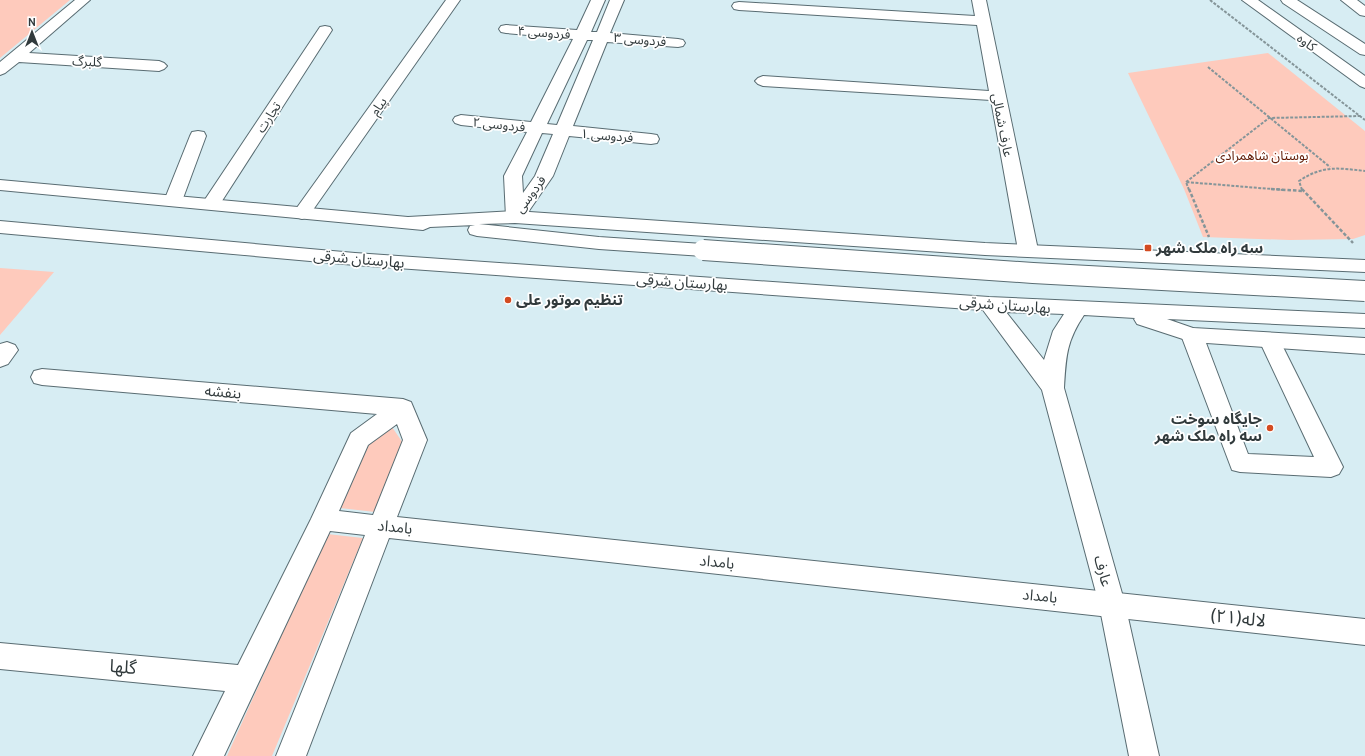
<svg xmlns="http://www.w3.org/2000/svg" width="1365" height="756" viewBox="0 0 1365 756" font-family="Cabin,'Noto Sans Arabic',sans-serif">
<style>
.green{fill:#fecabc}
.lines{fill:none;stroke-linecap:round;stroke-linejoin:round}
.minor-casing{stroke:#596c72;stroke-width:2}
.major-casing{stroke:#596c72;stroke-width:2}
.path-far1{stroke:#859599;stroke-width:2;stroke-dasharray:3 1.5;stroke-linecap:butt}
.path{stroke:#859599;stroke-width:2.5;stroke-dasharray:3.5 2;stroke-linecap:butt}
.minor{fill:#fff;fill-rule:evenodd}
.major{fill:#fff;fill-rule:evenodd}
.major-bridge-casing{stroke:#596c72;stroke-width:22;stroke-linecap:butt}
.major-bridge{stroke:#fff;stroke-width:20}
.poi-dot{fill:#d34b21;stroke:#fff;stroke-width:1.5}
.labels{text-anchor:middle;stroke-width:3.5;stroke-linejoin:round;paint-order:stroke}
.far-street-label{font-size:13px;fill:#313a3c;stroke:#fff}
.far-park-label{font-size:13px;fill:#601a04;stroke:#fff}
.poi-label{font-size:15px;font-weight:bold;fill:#313a3c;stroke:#fff;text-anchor:start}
.street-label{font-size:15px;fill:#313a3c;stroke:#fff}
.near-street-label{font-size:18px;fill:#313a3c;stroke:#fff}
</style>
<rect width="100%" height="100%" fill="#d7edf3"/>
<path class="green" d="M0 0H70L0 58Z
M1268 53 1365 131V235L1353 239 1290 240 1203 237 1184 189 1128 73Z
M0 268 54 272 0 335Z
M392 427 403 443 375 512 340 508 370 442Z
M327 534 363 538 272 756H227Z"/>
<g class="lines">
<defs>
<path id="minor" d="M75 0H90L29 53 159 61 164 63 167 66 164 69 159 71 19 62 5 73 0 75V62Z
M446 0H460L308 217 302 219 296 217 293 213 296 209Z
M591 0H605L591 32H597L610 0H624L610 33 678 39 683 40 685 43 683 46 678 47 607 42 573 126 651 134 657 135 659 139 657 143 651 144 569 136 553 176 522 221 515 223 508 221 506 217 504 176 527 132 461 125 455 123 453 120 455 117 461 115 531 122 573 39 506 33 501 32 499 29 501 26 506 25 577 30ZM587 40H593L557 125 547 124ZM542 133 553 134 535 176 523 193 522 176Z
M972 0H986L1038 250 1035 254 1028 256 1021 254 1018 250 991 100 763 86 758 84 755 81 758 78 763 76 989 91 977 25 739 10 734 9 732 6 734 3 739 2 975 16Z
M325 26 330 27 332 30 220 204 217 208 211 209 205 208 202 204 320 27Z
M198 131 204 132 206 136 182 201 179 205 173 206 167 205 164 201 190 136 192 132Z
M1192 328 1199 330 1203 335 1248 454 1314 457 1259 340 1263 335 1270 333 1277 335 1343 467 1339 474 1331 477 1240 472 1232 470 1181 335 1185 330Z
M7 342 15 345 18 350 8 364 0 367V344Z
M42 369 403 399 411 402 427 440 397 517 1365 619V645L389 538 306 756H276L365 535 330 531 224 756H193L225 691 0 669V643L238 665 311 519 351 433 377 414 42 385 34 383 31 377 34 371ZM397 424 403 440 373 515 339 511 368 445Z"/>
<path id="major" d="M1242 0H1258L1365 76V88L1360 86Z
M1281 0H1297L1365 44V55L1360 54 1283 3Z
M1341 0H1357L1365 6V16L1360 15Z
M0 180 408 217 515 211 985 243 1365 260V272L985 255 515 223 479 224 599 237 703 244 710 246 713 250 710 254 703 256 599 249 477 236 470 234 468 230 470 226 475 225 430 227 423 230 0 190Z
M0 221 355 253 989 297 1365 314V328L1167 319 1193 328 1365 338V354L1192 342 1137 324 1134 319 1135 318 1084 315C1066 342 1066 357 1064 388L1125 604 1159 756H1129L1099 604 1042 390 983 310 355 265 0 233ZM1006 312 1064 314 1053 331 1044 360Z"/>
</defs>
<use href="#minor" class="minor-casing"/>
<use href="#major" class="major-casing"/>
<path class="path-far1" d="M1210 0 1365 120
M1208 67 1330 167
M1186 182 1269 118 1361 116
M1189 190 1186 182 1284 190
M1302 190 1299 181C1323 165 1338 168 1365 171"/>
<path class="path" d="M1189 189 1209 237
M1271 189 1303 191
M1302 189 1353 243"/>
<use href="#minor" class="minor"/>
<use href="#major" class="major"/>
<defs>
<path id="major-bridge" d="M703 250 1033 273 1365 291"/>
</defs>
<use href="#major-bridge" class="major-bridge-casing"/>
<use href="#major-bridge" class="major-bridge"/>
</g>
<g class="poi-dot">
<rect x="1144" y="244" width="8" height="8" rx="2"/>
<circle cx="508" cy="300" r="4"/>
<circle cx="1270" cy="428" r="4"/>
</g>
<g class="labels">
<g class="far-street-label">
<text transform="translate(544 32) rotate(4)" y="5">فردوسی ۴</text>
<text transform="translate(640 39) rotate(5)" y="5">فردوسی ۳</text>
<text transform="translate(1307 42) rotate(36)" y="5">کاوه</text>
<text transform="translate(87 61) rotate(3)" y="5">گلبرگ</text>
<text transform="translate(378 106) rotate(-55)" y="5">پیام</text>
<text transform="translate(268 117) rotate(-57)" y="5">تجارت</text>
<text transform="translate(499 124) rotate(6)" y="5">فردوسی ۲</text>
<text transform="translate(1003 125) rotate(79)" y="5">عارف شمالی</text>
<text transform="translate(607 135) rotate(5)" y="5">فردوسی ۱</text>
<text transform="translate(530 194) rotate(-54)" y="5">فردوسی</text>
</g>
<g class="far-park-label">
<text x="1262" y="160">بوستان شاهمرادی</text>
</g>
<g class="poi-label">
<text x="1156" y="253">سه راه ملک شهر</text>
<text x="516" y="305">تنظیم موتور علی</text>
<text x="1262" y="424" text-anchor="end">جایگاه سوخت<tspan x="1262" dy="17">سه راه ملک شهر</tspan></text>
</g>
<g class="street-label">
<text transform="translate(359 259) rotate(5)" y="5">بهارستان شرقی</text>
<text transform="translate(682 282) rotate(4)" y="5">بهارستان شرقی</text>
<text transform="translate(1005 305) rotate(4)" y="5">بهارستان شرقی</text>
<text transform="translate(223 392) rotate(5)" y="5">بنفشه</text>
<text transform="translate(395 527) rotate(6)" y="5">بامداد</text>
<text transform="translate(717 562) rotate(6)" y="5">بامداد</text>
<text transform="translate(1103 571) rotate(75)" y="5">عارف</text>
<text transform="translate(1040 596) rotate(6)" y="5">بامداد</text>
</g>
<g class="near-street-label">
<text transform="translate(1238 618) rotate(6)" y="6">لاله(۲۱)</text>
<text transform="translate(123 667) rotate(5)" y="6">گلها</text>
</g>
</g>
<g transform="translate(32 32)" stroke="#ffffff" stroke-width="3" paint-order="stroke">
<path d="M0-3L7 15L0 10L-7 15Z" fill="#313a3c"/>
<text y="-6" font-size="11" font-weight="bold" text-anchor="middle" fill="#313a3c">N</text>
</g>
</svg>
